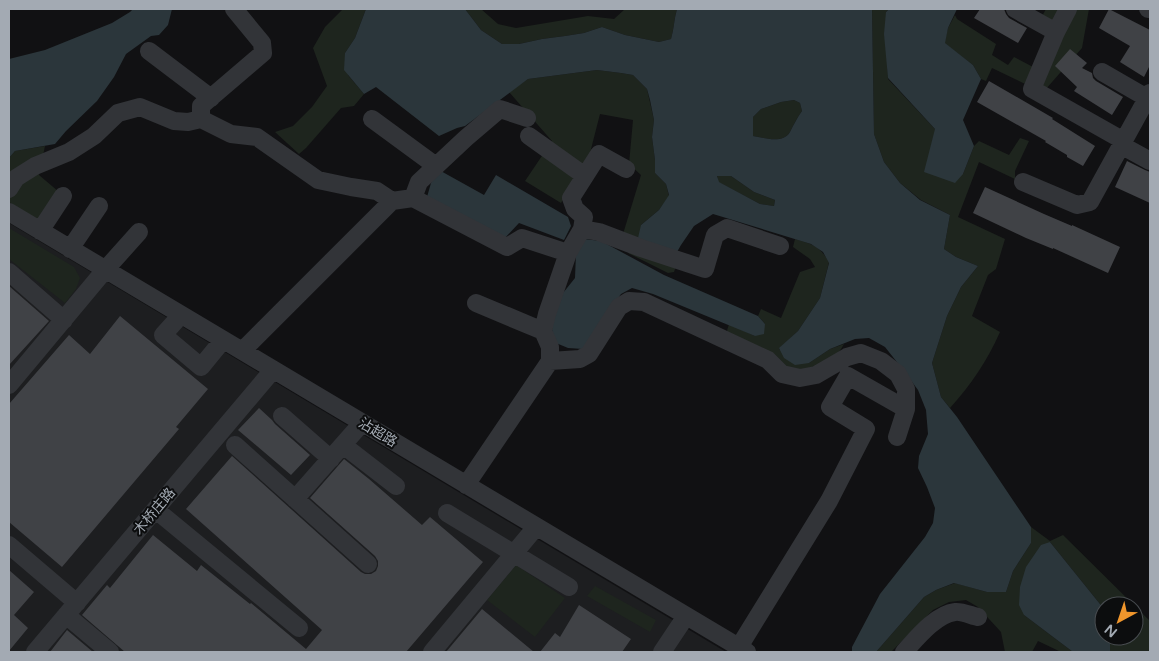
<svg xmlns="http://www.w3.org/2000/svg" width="1159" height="661" viewBox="0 0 1159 661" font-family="'Varela Round','Noto Sans SC',sans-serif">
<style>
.built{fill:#1d1e20}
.green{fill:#1e251e}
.water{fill:#2b363b;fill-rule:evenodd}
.building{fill:#404246}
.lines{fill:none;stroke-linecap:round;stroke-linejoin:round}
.minor{stroke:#323438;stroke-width:18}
.labels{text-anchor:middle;stroke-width:4;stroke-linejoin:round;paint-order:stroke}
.street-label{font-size:14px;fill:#a3aab3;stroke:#0c0d0e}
</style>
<rect width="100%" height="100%" fill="#111113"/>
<path class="built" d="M9 223 726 652H9Z"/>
<path class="green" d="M343 9H366L355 38 345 53 348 75 364 94 354 106 341 108 306 148 299 154 275 132 293 126 312 107 327 86 313 48 325 27Z
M465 9H481L498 24 516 28 588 16 614 19 625 9H677C674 19 674 29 671 39L659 42 625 35 602 27 584 33 565 36 542 39 519 44H502L481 30Z
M872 9H889L886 12 888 79 935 129 963 174 974 146 979 141 1009 155 1020 138 1029 141 1015 171V179L979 162 958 217 1005 239 996 269 988 275 972 316 1000 332C987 361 971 385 950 408L941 397 932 363 947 316 961 287 978 266 956 257 944 249 950 215 921 200 900 183 884 162 874 134Z
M1046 9H1089L1082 48 1045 90 1023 83 992 68 986 81 981 79 973 65 944 43 948 28 955 15 957 19 996 44 992 55 1008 65 1014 57 1033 67 1049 36 1036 27Z
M597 70 621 73 633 75 647 89 654 120 652 137 655 160V173L666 184 669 196 659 210 641 225 676 266 674 272 668 273 628 253 638 238 623 234 641 175 629 164 633 120 600 114 590 153 561 203 525 181 552 141 509 92 528 79Z
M794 100 800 103 802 111C797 118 794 124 790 132 783 144 765 138 753 136V117L761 109 781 102Z
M45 146 39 175 59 192 39 221 9 202V158L15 151Z
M717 175 731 176 754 192 775 200 774 206 760 204 718 182Z
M9 228 74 267 80 278 76 289 65 303 9 259Z
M795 239C812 244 820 246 829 262L820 298 798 331 779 349 809 363 830 349 844 344C833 365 815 366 794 372L726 334 729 324 755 336 765 324 758 316 761 309 781 318 800 272 815 267 810 259 793 247Z
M1031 527 1050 541 1063 535 1150 621V652H1110V636H1134V606H1104V627L1102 624 1104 609 1050 542 1024 615 1073 652H1061L1038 641 1032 652H1005L1001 632 978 607 966 600 949 602 933 610 891 652H876L924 597 936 590 955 583 987 592H1006L1013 571 1031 543Z
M516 565 565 598 535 637 487 600Z
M595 586 656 620 650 632 587 596Z"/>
<path class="water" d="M133 9H172L168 25 159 35 151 36 126 54 114 77 97 101 66 131 55 144 15 151 9 158V59L45 50 112 23 130 12Z
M366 9H465L481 30 502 44H519L542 39 565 36 584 33 602 27 625 35 659 42 671 39C674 29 674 19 677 9H872L874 134 884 162 900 183 920 200 950 215 944 249 956 257 978 266 961 287 947 316 932 363 941 397 957 417 1031 527V543L1013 571 1006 592H987L954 583 936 590 924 597 876 652H852V647L880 594 925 537 933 523 935 508 927 487 918 468 919 456 928 434 926 410 918 390 904 371 885 347 869 338 855 339 830 349 809 363 795 365 784 358 779 348 798 331 820 298 829 263 823 252 811 244 713 214 694 226 681 245 677 252 638 238 641 225 659 210 669 195 666 184 655 173V160L652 137 654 120 650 100 647 89 633 75 621 73 597 70 528 79 465 126 457 128 439 136 376 87 364 94 344 70 345 53 355 38ZM794 100 800 103 802 111C797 118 794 124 790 132 783 144 765 138 753 136V117L761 109 781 102ZM717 176H731L754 192 775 200 774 206 760 204 719 182Z
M889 9H957L948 28 945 43 973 65 981 79 963 120 974 146 963 174 955 183 924 172 935 129 888 78 884 34 886 12Z
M439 170 484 195 496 175 568 217 571 226 564 240 519 223 503 240 427 197 431 183Z
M584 239 601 241 664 275 758 316 765 324 764 334 755 336 653 294 632 288 621 294 583 349 568 348 556 343 552 330 555 311 563 293 575 278 576 253Z
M1050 542 1104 609 1102 624 1104 627V636H1110V652H1073L1024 615 1019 605 1020 587 1026 567 1041 545Z"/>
<path class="building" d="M980 9H1004L1006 14 1009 18 1027 28 1018 43 974 18Z
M1109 9 1150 30V65L1144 77 1120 62 1130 46 1099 28Z
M1070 49 1087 63 1082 68 1092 73 1093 78 1096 81 1123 97 1112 115 1074 91 1077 87 1055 66Z
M989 81 1053 118 1052 119 1095 146 1083 166 1067 157V155L1045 142 1046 141 977 102Z
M1127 161 1145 170 1150 172V203L1115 187Z
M985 187 1044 214 1072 226V225L1120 247 1108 273 1053 248V249L1026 238 973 213Z
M9 286 49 321 9 365Z
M120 316 208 389 176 427 179 429 62 567 9 522V404L69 335 90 354Z
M259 408 272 420 275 424 310 455 291 475 238 430Z
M232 456 361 572 365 574H371L376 571 378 566V561L375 556 310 498 344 459 369 479 422 525 430 517 483 562 406 652H125L82 615 107 585 110 588 153 535 197 571 201 565 250 604 251 603 306 649 322 630 186 509Z
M9 570 34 592 14 615 28 628 9 651Z
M579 605 631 639 622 652H540L555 633 560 637Z
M482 609 534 652H446Z
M67 630 93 652H50Z"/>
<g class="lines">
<path class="minor" d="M1015 9 1056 32
M1068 9 1056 32 1032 89 1124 141
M1148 9H1150
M149 51 211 98
M1102 72 1147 98
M201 119V106L263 53 262 43 234 9
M372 119 436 166
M529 136 585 176
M1121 145 1150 161
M1023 182 1077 205 1090 202 1150 93
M9 189 16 178 35 166 69 152 94 136 118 113 140 107 174 121 188 122 201 119 231 134 257 137 318 180 351 187 377 191 392 201 413 198 507 247 522 238 568 253
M413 198 419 182 466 138 500 109 527 118
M9 212 747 652
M582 229 584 217 575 209 571 198 599 154 626 169
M40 231 63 196
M70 249 99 206
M9 272 64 320
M476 303 543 331
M181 315 163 335 201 367 223 340
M242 351 392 201
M550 361 580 359 589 354 619 307 629 301 644 302 768 360 782 374 800 378 816 375 847 357 861 353 881 361 898 374 906 389V409L897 437
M9 385 105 270 139 232
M282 416 331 459
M235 445 368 564
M343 445 396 486
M466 485 550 361V347L543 331 547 314 568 253 582 229 599 232 641 248 705 269 715 235 727 228 780 246
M295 499 362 423
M156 510 299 628
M447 513 569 587
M9 545 77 603
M66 615 110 652
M739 647 829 501 866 429 830 407 848 376 906 409
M35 652 273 370
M432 652 536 527
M662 652 686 616
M904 652C916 639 936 614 955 612 962 611 972 616 978 617"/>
</g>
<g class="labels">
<g class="street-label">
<text transform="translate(378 432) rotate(31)" y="5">沾超路</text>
<text transform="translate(154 511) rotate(-50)" y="5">木桥庄路</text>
</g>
</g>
<rect width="1159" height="661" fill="none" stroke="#a3aab3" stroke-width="20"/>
<g transform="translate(1119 621) rotate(220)"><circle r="24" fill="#0c0d0e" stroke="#484c50"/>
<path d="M0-4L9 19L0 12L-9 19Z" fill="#f0962c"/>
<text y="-8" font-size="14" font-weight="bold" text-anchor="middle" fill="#a3aab3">N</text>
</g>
</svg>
